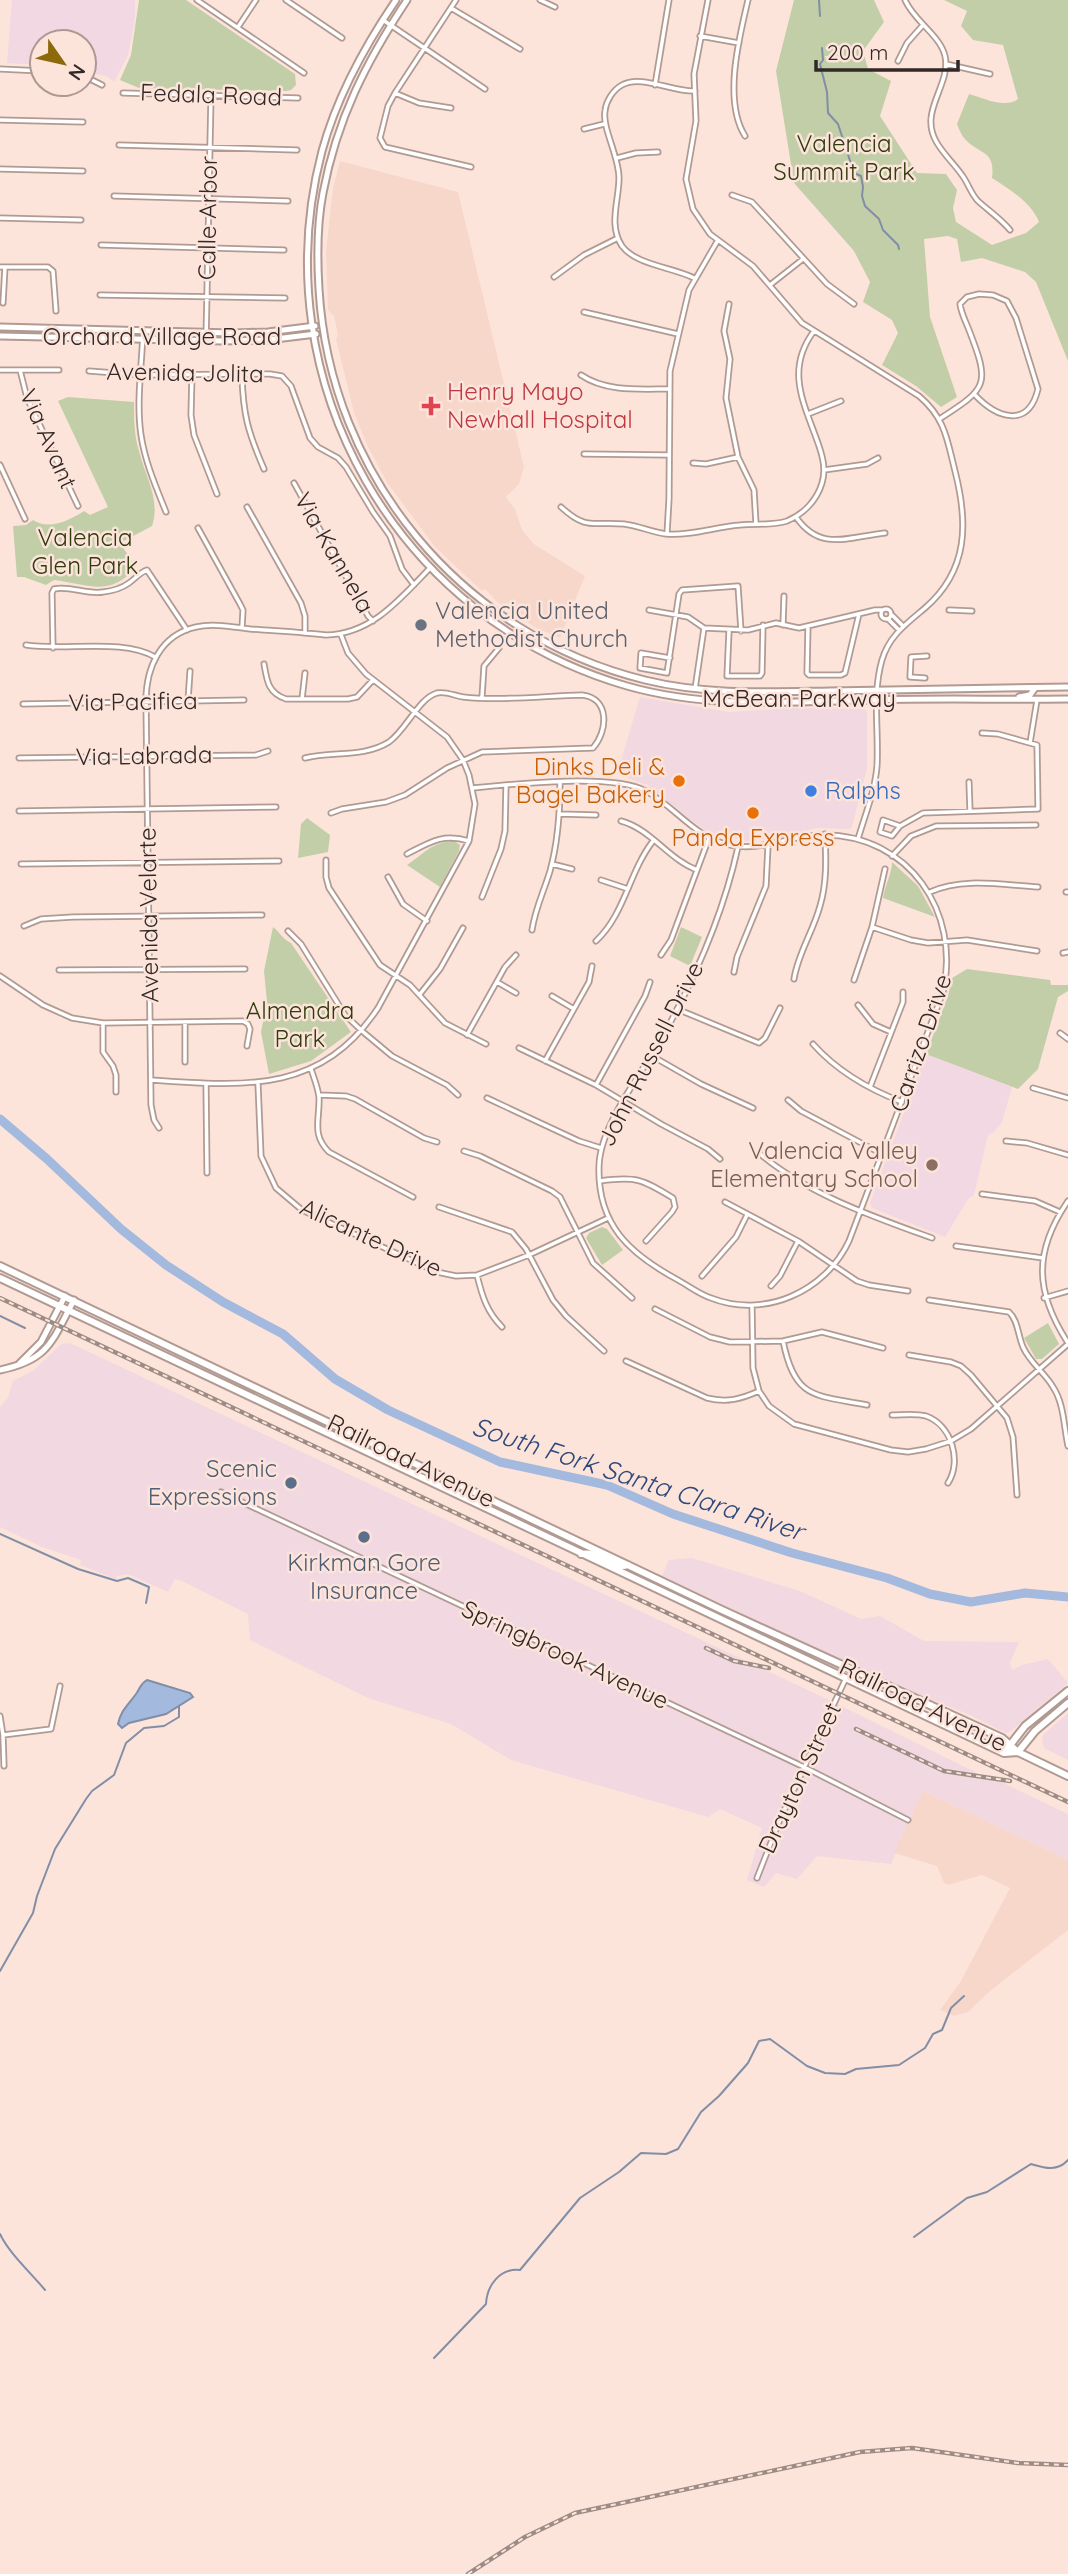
<svg xmlns="http://www.w3.org/2000/svg" width="1068" height="2574" viewBox="0 0 1068 2574" font-family="Quicksand,sans-serif">
<style>
.commercial{fill:#f2d8e0}
.built{fill:#f8d7cb}
.education{fill:#f1d8e2}
.green{fill:#c2cea7}
.water{fill:#a3b9dd;stroke:#818ea6;stroke-width:2}
.lines{fill:none;stroke-linecap:round;stroke-linejoin:round}
.stream{stroke:#818ea6;stroke-width:2}
.river{stroke:#a3b9dd;stroke-width:9}
.street-casing{stroke:#b19a92;stroke-width:7}
.secondary-casing{stroke:#b19a92;stroke-width:9}
.primary-casing{stroke:#b19a92;stroke-width:10}
.street{stroke:#fff;stroke-width:3.5}
.secondary{stroke:#fff;stroke-width:5}
.primary{stroke:#fff;stroke-width:6}
.rail-casing{stroke:#9d8c85;stroke-width:4.5}
.rail{stroke:#fde4db;stroke-width:2;stroke-dasharray:5;stroke-linecap:butt}
.health-dot{fill:#e0444e;stroke:#fde4db;stroke-width:2.5}
.worship-dot{fill:#6b7280;stroke:#fde4db;stroke-width:2.5}
.food-dot{fill:#e8710a;stroke:#fde4db;stroke-width:2.5}
.shop-dot{fill:#3f7fe0;stroke:#fde4db;stroke-width:2.5}
.education-dot{fill:#8d6e63;stroke:#fde4db;stroke-width:2.5}
.service-dot{fill:#5c6f8a;stroke:#fde4db;stroke-width:2.5}
.labels{text-anchor:middle;stroke-width:5;stroke-linejoin:round;paint-order:stroke}
.street-label{font-size:24px;fill:#322926;stroke:#fde4db}
.park-label{font-size:24px;fill:#313c0d;stroke:#fde4db}
.health-label{font-size:24px;fill:#be3a42;stroke:#fde4db;text-anchor:start}
.worship-label{font-size:24px;fill:#5b616d;stroke:#fde4db;text-anchor:start}
.food-label{font-size:24px;fill:#c56008;stroke:#fde4db;text-anchor:end}
.shop-label{font-size:24px;fill:#366cbe;stroke:#fde4db;text-anchor:start}
.education-label{font-size:24px;fill:#785e54;stroke:#fde4db;text-anchor:end}
.service-label{font-size:24px;fill:#4e5e75;stroke:#fde4db;text-anchor:end}
.water-label{font-size:26px;font-style:italic;fill:#2e4979;stroke:#fde4db}
</style>
<rect width="100%" height="100%" fill="#fde4db"/>
<path class="commercial" d="M640 697 729 712 793 708 864 709 867 711V768L852 827 849 829 817 828 772 839 746 841 710 833 692 821 647 785 617 774Z
M70 1343 827 1699 977 1773V1778L999 1781 1068 1814V1860L923 1791 891 1864 817 1856 797 1879 776 1873 764 1887 747 1880 762 1828 720 1809 708 1817 511 1760 451 1724 368 1698 250 1640 248 1614 182 1581 175 1579 168 1592 128 1574 117 1576 116 1579 80 1565 81 1560 42 1547 0 1527V1407L8 1398 13 1381 34 1370 61 1344Z
M692 1558 800 1591 861 1619 880 1616 924 1641 1019 1642 1010 1663 1012 1670 1022 1665 1048 1659 1068 1683 1011 1731 1006 1733 970 1715 880 1679 662 1576 669 1560Z
M1068 1713V1760L1044 1748 1042 1740 1043 1735Z"/>
<path class="built" d="M340 161 458 192 524 467 519 484 506 497 515 509 522 530 534 544 585 576 560 638 536 628 497 602 485 589 482 591 435 547 388 484 368 447 354 413 336 339 338 335 334 316 328 310 326 251 333 188Z
M923 1791 1068 1860V1930L990 1991 968 2012 954 2016 940 2010 961 1981 1010 1888 982 1875 948 1885 944 1883 937 1866 894 1853Z"/>
<path class="education" d="M12 0H135V19L128 55 114 82 107 76 95 74 84 69V42H42V65L7 63Z
M926 1054 1012 1087 1002 1122 994 1132 988 1135 974 1195 968 1199 945 1237 872 1208 870 1203Z"/>
<path class="green" d="M139 0H186L295 74 296 85 291 90 286 91 139 88 120 80 131 55Z
M794 0H874L884 22 863 51 868 69 891 81 880 116 917 173 946 174 957 190 953 208 956 222 992 245 1026 233 1039 222C1031 202 1009 189 992 178 995 153 984 155 969 143 963 138 960 132 957 124L969 94C983 98 1005 109 1018 99L1003 45 973 40 961 26 967 11 944 0H1068V361L1036 282 1025 272 982 258 961 262 957 239 948 236 924 239 930 317 957 397 941 407 916 386 882 365 898 333 892 320 863 302 870 282 854 251 794 183 776 71Z
M68 397 134 402C134 418 134 435 139 451 145 476 161 500 152 526L120 543 136 567C110 598 87 584 54 580L46 585 24 577H17L13 526 26 525 33 520C49 531 70 520 84 511L90 515 108 507 58 401Z
M307 818 330 835 328 852 298 858 301 824Z
M454 841 460 845 459 851 440 887 407 865C424 854 431 842 454 841Z
M892 862 918 886 935 917 883 898C885 885 892 873 892 862Z
M273 927C280 932 282 939 291 943L351 1032 311 1061 269 1074 261 1032 267 1002 264 971Z
M681 927 702 937 690 966 670 956Z
M967 969 1050 980 1051 985H1068V991L1058 997 1038 1069 1018 1089 926 1054 948 996 952 978Z
M602 1227 607 1229 623 1250 602 1265 586 1238 589 1233Z
M1048 1323 1059 1344 1042 1359H1036L1024 1338Z"/>
<path class="water" d="M147 1680 190 1693 193 1697 166 1714 129 1723 122 1728 118 1724C121 1710 128 1705 136 1694 141 1687 140 1684 147 1680Z"/>
<g class="lines">
<path class="stream" d="M819 0 820 16
M822 48 823 60 820 64 827 92 828 113 838 124 854 173 861 176 863 187 862 196 865 206 879 219 883 230 898 245 899 249
M0 1316 25 1328
M0 1534 78 1569 117 1581 128 1578 149 1587 146 1603
M0 1971 33 1913 37 1896 55 1849 86 1799 92 1791 114 1775 126 1743 144 1728 164 1726 179 1717V1707
M0 2234C8 2252 31 2273 45 2290
M914 2237 967 2198 987 2192 1031 2164C1045 2168 1057 2172 1068 2160
M434 2358 486 2304C487 2285 500 2268 520 2270L580 2198 619 2172 641 2153 666 2154 678 2149 701 2112 719 2096 748 2063 759 2041 770 2039 807 2066 825 2073 845 2074 856 2069 899 2065 925 2048 933 2034 942 2030 951 2008 964 1996"/>
<path class="river" d="M0 1119 47 1159 121 1229 166 1265 223 1302 283 1334 335 1379 388 1410 500 1462 607 1485 673 1514 792 1553 887 1578 930 1594 971 1602 1025 1593 1068 1597"/>
<defs>
<path id="street" d="M197 0 304 73
M286 0 342 38
M456 0 395 93 388 106 380 138 385 147 471 167
M540 0 555 7
M708 0 694 74 696 121 686 179 693 209 710 234 753 266 802 323 919 396C945 418 947 439 955 471 968 522 969 570 925 608 906 624 889 636 882 660 872 694 879 731 877 766 875 791 865 815 858 839
M905 0C914 21 940 35 945 56 950 77 932 99 931 119 929 144 952 159 964 178 969 186 972 195 978 201 989 211 1001 219 1010 230
M451 8 520 49
M383 20 485 89
M238 27 256 0
M700 36 739 43
M898 61 907 43 923 25
M946 64 990 74
M0 69 42 71
M84 76 102 85
M655 85 669 0
M123 93 298 98
M395 93 419 103 451 108
M0 120 83 122
M584 129 604 124
M745 136C723 101 739 38 748 0
M119 145 297 150
M617 158 636 153 658 152
M0 169 83 171
M732 195 752 202 827 284 854 304
M114 196 288 201
M0 218 81 220
M101 245 284 250
M0 267H48L53 271 56 311
M554 277 584 255 618 238
M694 278C672 267 636 265 622 246 608 225 619 201 619 178 619 156 602 128 605 111 606 101 613 90 622 85 641 74 672 92 695 91
M770 285 803 259
M100 295 285 298
M3 303 5 267
M729 304 724 331 730 359 726 398 738 457 754 490 756 524
M584 312 678 334
M143 331C142 365 136 401 141 435 145 462 156 487 166 512
M206 340 211 96
M0 370H59
M20 370 27 398 78 506
M89 371 141 375 270 374 282 376 291 386 310 438 318 447 338 458 346 467 373 512 390 536 402 569 414 585
M192 374 191 415 194 435 217 494
M242 375C243 415 248 432 264 469
M581 375C606 392 639 389 668 389
M808 414 841 401
M941 418C988 388 990 384 969 330 966 322 961 313 960 304L967 297 979 294 993 295 1007 301 1016 318 1038 389C1028 430 996 417 975 395
M584 454 669 455
M693 463 706 464 738 457
M0 465 25 519
M824 470 867 464 878 458
M294 483 368 616 373 621
M247 507 301 603 305 616V633
M561 507C587 531 593 521 624 524 639 526 652 532 666 534 691 536 715 527 740 525 755 523 773 526 787 521 804 514 817 500 822 483 826 470 823 458 819 446 805 405 784 371 814 331
M796 517C820 552 848 537 885 533
M198 528 240 604 243 610 242 628
M667 534 669 499 670 371 689 290 718 240
M881 614a5 5 0 1 1 10 0a5 5 0 1 1-10 0Z
M649 610 688 617 704 628
M949 610 972 611
M892 615 903 626
M888 619 899 630
M783 625 784 596
M808 626 807 673 809 675H841L845 673 859 614
M729 631 727 676H760L762 673 763 625
M26 645C65 651 123 638 155 657
M53 648 52 593 54 589C69 585 87 595 103 592 112 591 122 588 129 583 136 578 139 573 147 570L187 630
M670 658 641 653 640 668 667 673 679 594 682 590 738 586 741 631
M264 664C267 681 268 693 286 699H348L357 697 373 680
M925 678 910 677 911 657 927 656
M695 689 704 628 748 630 776 623 799 628 875 610H883
M482 697 484 666 499 648
M302 699 305 673
M188 701 190 671
M23 704 244 700
M1030 743 1037 700
M19 758 256 755 268 751
M305 758C333 751 363 758 389 742 406 730 419 698 437 693 446 691 455 696 463 697 501 701 544 696 582 695 610 698 608 731 593 748L482 752 447 768 405 795 386 802 342 809 331 813
M969 782 970 811
M473 788C513 784 613 773 646 791 675 807 692 834 725 844 760 854 790 834 824 835 909 835 961 912 943 992L849 1241C825 1292 764 1319 711 1298 699 1294 689 1286 678 1280 630 1254 597 1225 599 1166 600 1124 644 1071 664 1034 696 976 724 911 738 847
M19 811 276 807
M560 814 596 815
M621 821C651 829 668 859 697 870
M900 826 883 820 880 832 892 836 900 826 923 813 1038 809 1037 745 998 734 982 733
M407 854C430 842 443 833 469 841
M892 856 911 836 936 826 1036 825
M326 860V877L329 888 380 965 410 985 445 1023 486 1044
M21 864 279 861
M552 864 572 869
M388 877 403 904 427 921
M601 880 628 889
M930 892C963 877 1002 885 1038 887
M1066 892H1068
M482 897 501 849 505 831 506 785
M24 926 41 919 73 917 262 915
M872 927 911 940 928 943 967 940 1037 951
M532 930C535 909 544 891 550 871 558 842 560 813 560 783
M288 931 301 944 345 1015 362 1031 392 1056 447 1085 458 1095
M596 941C625 914 629 872 653 841
M1063 953 1068 952
M661 955 671 940 709 838
M59 970 245 969
M734 972 737 957 766 886 768 846
M0 976 43 1005 72 1018 103 1023 243 1021 248 1024 250 1029 247 1046
M794 979C798 953 813 932 820 906 827 883 826 859 825 834
M854 980 872 927 885 869
M497 982 516 993
M420 994 440 969 463 928
M552 996 574 1009
M858 1005 873 1024 891 1032
M677 1009 759 1043 765 1038 780 1008
M103 1023V1052L113 1066 116 1075V1092
M185 1023V1062
M1060 1033 1068 1039
M467 1035 505 967 516 955
M813 1044C837 1071 868 1089 902 1102
M519 1048 596 1085 661 1124 708 1149 720 1159
M652 1056 701 1084 753 1108
M545 1061 589 982 592 966
M311 1069C314 1078 318 1088 319 1097 320 1120 311 1134 329 1152L413 1197
M151 1080C243 1086 320 1095 378 1008L469 841 475 804 469 775 463 760 447 737 366 674 348 653 341 635
M206 1084 207 1173
M258 1084 261 1156 276 1188 302 1210 437 1272 456 1276 477 1275 529 1255 608 1218
M596 1085 645 996 650 982
M870 1087 903 1002V992
M1033 1088 1068 1098
M319 1095 346 1096 355 1099 424 1138 437 1142
M487 1098 579 1141 601 1148
M788 1100 801 1111 882 1154
M159 1128 154 1120 151 1105 146 701C146 668 160 635 196 627 213 623 233 627 250 629 275 631 300 632 326 635 372 634 400 599 430 568
M1006 1141 1027 1143 1068 1155
M464 1151 480 1156 552 1191 560 1197 593 1263 632 1298
M759 1153C807 1194 874 1217 932 1238
M600 1181C636 1176 642 1179 673 1198L675 1207 672 1212 646 1241
M982 1194 1035 1201 1060 1212
M1068 1201C1033 1252 1035 1292 1068 1343
M725 1202 798 1241 857 1281 869 1285 908 1291
M439 1207 512 1232 526 1249 553 1300 566 1316 604 1351
M956 1246 1043 1258
M477 1275C482 1296 487 1312 502 1327
M702 1276 736 1237 747 1215
M771 1286 780 1276 798 1241
M1044 1298 1068 1291
M929 1300 1009 1312C1018 1320 1018 1336 1023 1347 1030 1363 1045 1373 1053 1387 1064 1403 1064 1428 1068 1446
M752 1306 753 1368 759 1391 769 1406 794 1424 891 1450 908 1452 926 1449 951 1441 971 1429 1068 1344
M655 1309 710 1337 730 1342 783 1341 822 1332 883 1348
M783 1341C795 1400 815 1395 867 1405
M909 1355 951 1362 961 1366 971 1375 1007 1418 1013 1437 1017 1495
M626 1361 707 1398C727 1403 741 1399 759 1391
M892 1415C903 1415 915 1413 926 1416 952 1425 962 1462 948 1483
M221 1492 804 1767 908 1820
M0 1716 3 1735 4 1766
M3 1735 51 1729 60 1686
M757 1878 781 1817 846 1678"/>
<path id="secondary" d="M396 0C364 47 337 96 322 151 261 383 398 620 627 686 707 709 791 702 873 700 938 698 1003 700 1068 699
M407 0C366 62 337 119 323 193 317 224 317 257 319 289 330 476 462 635 645 680 706 695 768 692 830 691 910 690 989 688 1068 687
M0 327 232 333 268 332 315 326
M0 336 223 341 267 340 316 334
M1019 697 1030 695 1035 688
M19 1364 41 1342 65 1296
M0 1370C49 1360 52 1341 74 1300"/>
<path id="primary" d="M0 1266 722 1610 1002 1738 1018 1752 1068 1776
M0 1278 1004 1753 1018 1752
M581 1554C598 1550 612 1571 628 1565
M1018 1752 1035 1731 1068 1703
M1004 1753 1025 1726 1068 1691"/>
</defs>
<use href="#street" class="street-casing"/>
<use href="#secondary" class="secondary-casing"/>
<use href="#primary" class="primary-casing"/>
<use href="#street" class="street"/>
<use href="#secondary" class="secondary"/>
<use href="#primary" class="primary"/>
<defs>
<path id="rail" d="M0 1298 1068 1802
M706 1648 734 1661 769 1668
M856 1729 944 1771 1010 1781
M468 2574 525 2537 575 2513 860 2452 912 2448 1018 2463 1068 2465"/>
</defs>
<use href="#rail" class="rail-casing"/>
<use href="#rail" class="rail"/>
</g>
<path class="health-dot" d="M427.5 395.5h7v7h7v7h-7v7h-7v-7h-7v-7h7z"/>
<circle class="worship-dot" cx="421" cy="625" r="7"/>
<g class="food-dot">
<circle cx="679" cy="781" r="7"/>
<circle cx="753" cy="813" r="7"/>
</g>
<circle class="shop-dot" cx="811" cy="791" r="7"/>
<circle class="education-dot" cx="932" cy="1165" r="7"/>
<g class="service-dot">
<circle cx="291" cy="1483" r="7"/>
<circle cx="364" cy="1537" r="7"/>
</g>
<g class="labels">
<g class="street-label">
<text transform="translate(211 95) rotate(2)" y="8">Fedala Road</text>
<text transform="translate(208 218) rotate(-89)" y="8">Calle Arbor</text>
<text x="162" y="345">Orchard Village Road</text>
<text transform="translate(185 373) rotate(1)" y="8">Avenida Jolita</text>
<text transform="translate(48 439) rotate(66)" y="8">Via Avant</text>
<text transform="translate(334 553) rotate(60)" y="8">Via Kannela</text>
<text x="799" y="707">McBean Parkway</text>
<text transform="translate(133 702) rotate(-1)" y="8">Via Pacifica</text>
<text transform="translate(144 756) rotate(-1)" y="8">Via Labrada</text>
<text transform="translate(149 915) rotate(-91)" y="8">Avenida Velarte</text>
<text transform="translate(921 1043) rotate(-71)" y="8">Carrizo Drive</text>
<text transform="translate(651 1054) rotate(-63)" y="8">John Russell Drive</text>
<text transform="translate(371 1238) rotate(25)" y="8">Alicante Drive</text>
<text transform="translate(411 1461) rotate(26)" y="8">Railroad Avenue</text>
<text transform="translate(565 1655) rotate(25)" y="8">Springbrook Avenue</text>
<text transform="translate(923 1705) rotate(26)" y="8">Railroad Avenue</text>
<text transform="translate(800 1778) rotate(-65)" y="8">Drayton Street</text>
</g>
<g class="park-label">
<text x="844" y="152">Valencia<tspan x="844" dy="28">Summit Park</tspan></text>
<text x="85" y="546">Valencia<tspan x="85" dy="28">Glen Park</tspan></text>
<text x="300" y="1019">Almendra<tspan x="300" dy="28">Park</tspan></text>
</g>
<g class="health-label">
<text x="447" y="400">Henry Mayo<tspan x="447" dy="28">Newhall Hospital</tspan></text>
</g>
<g class="worship-label">
<text x="435" y="619">Valencia United<tspan x="435" dy="28">Methodist Church</tspan></text>
</g>
<g class="food-label">
<text x="665" y="775">Dinks Deli &amp;<tspan x="665" dy="28">Bagel Bakery</tspan></text>
<text x="753" y="846" text-anchor="middle">Panda Express</text>
</g>
<g class="shop-label">
<text x="825" y="799">Ralphs</text>
</g>
<g class="education-label">
<text x="918" y="1159">Valencia Valley<tspan x="918" dy="28">Elementary School</tspan></text>
</g>
<g class="service-label">
<text x="277" y="1477">Scenic<tspan x="277" dy="28">Expressions</tspan></text>
<text x="364" y="1571" text-anchor="middle">Kirkman Gore<tspan x="364" dy="28">Insurance</tspan></text>
</g>
<g class="water-label">
<text transform="translate(638 1479) rotate(18)" y="9">South Fork Santa Clara River</text>
</g>
</g>
<g transform="translate(63 63) rotate(124)"><circle r="33" fill="#fde4db" stroke="#ac9993" stroke-width="2"/>
<path d="M0-5L12 26L0 18L-12 26Z" fill="#8c690a"/>
<text y="-10" font-size="19" font-weight="bold" text-anchor="middle" fill="#322926">N</text>
</g>
<path d="M816 60v10h142v-10" fill="none" stroke="#322926" stroke-width="3.5"/>
<text x="827" y="60" font-size="21" fill="#322926" stroke="#fde4db" stroke-width="5" paint-order="stroke">200 m</text>
</svg>
